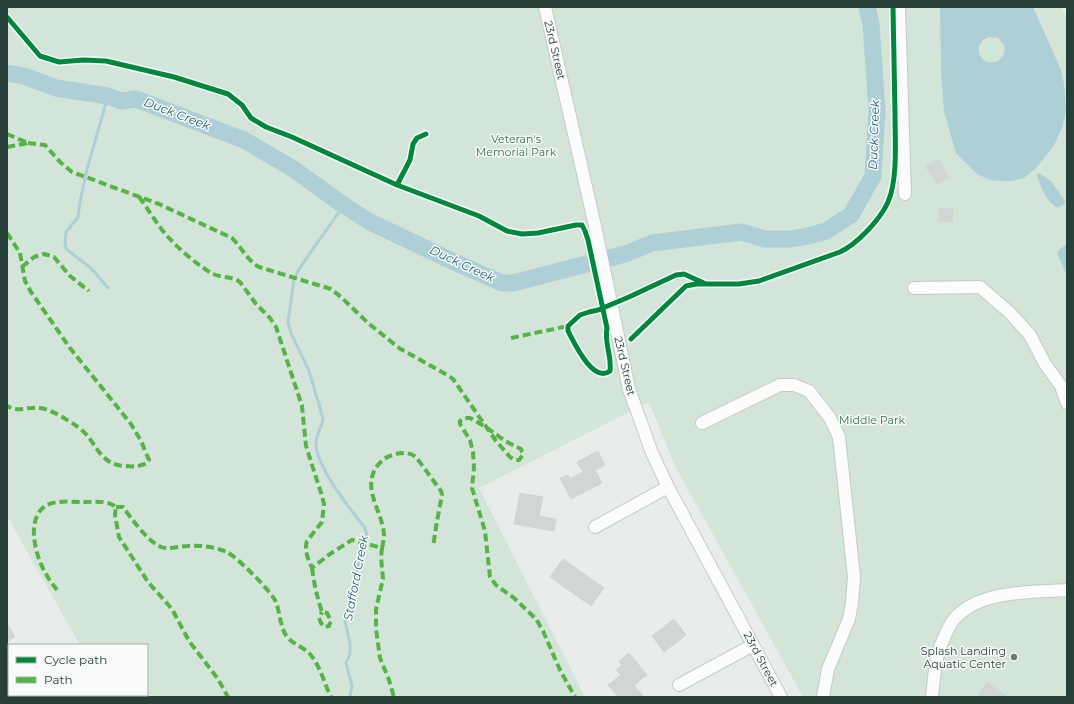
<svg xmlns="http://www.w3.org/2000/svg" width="1074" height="704" viewBox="0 0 1074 704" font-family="Montserrat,sans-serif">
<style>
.green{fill:#d3e4d9}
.water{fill:#aecfd6;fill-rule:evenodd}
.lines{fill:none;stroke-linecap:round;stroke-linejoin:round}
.stream{stroke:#aecfd6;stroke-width:3}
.river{stroke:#aecfd6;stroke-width:17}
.building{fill:#d1d5d4;stroke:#d1d5d4}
.minor-casing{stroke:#c5cac8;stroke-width:14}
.minor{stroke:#fcfcfc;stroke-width:12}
.quiet{stroke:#56b346;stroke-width:4;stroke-dasharray:8 4;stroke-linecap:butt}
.cycleway-casing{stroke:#f7faf9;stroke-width:8}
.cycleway{stroke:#00873e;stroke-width:5}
.poi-dot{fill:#6b7c77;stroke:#f7faf9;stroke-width:1.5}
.labels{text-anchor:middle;stroke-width:3;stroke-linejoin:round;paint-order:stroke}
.street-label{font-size:11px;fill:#273f39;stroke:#f7faf9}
.park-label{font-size:11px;fill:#34724e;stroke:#f7faf9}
.poi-label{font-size:11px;fill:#273f39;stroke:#f7faf9;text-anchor:end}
.water-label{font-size:12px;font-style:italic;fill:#266576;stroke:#f7faf9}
</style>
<rect width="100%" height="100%" fill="#e8edeb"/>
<path class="green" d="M7 7H1061L1067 18V697H803L675 466 649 402 479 488 585 697H109L108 695H147V645H80L7 516Z"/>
<path class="water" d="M940 7H1033L1061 70 1064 84 1066 110 1062 128 1053 147 1036 168 1024 178 1012 181H1001L990 180 977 174 956 153 944 112 941 71ZM989 37 998 38 1004 45C1005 50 1005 55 1000 59 985 72 967 46 989 37Z
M1039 173 1051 181 1065 201 1064 204 1058 208C1047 203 1040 186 1037 175Z
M1067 244V276L1057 253 1060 249Z"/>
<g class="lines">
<path class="stream" d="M342 204 339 212 299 269 294 279 288 323 291 333 309 371 323 418C322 426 317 434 316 442 315 466 350 509 365 528L367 536 356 572 352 595 345 621 350 643V654L346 663 352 686 350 697
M108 288 91 268 66 249 65 240 66 232 78 217 80 202 87 169 108 96"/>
<path class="river" d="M7 73 24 76 56 88 108 96 121 101 136 99 244 140 292 168 342 204 368 221 452 261 502 283H513L625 254 652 243 741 232 765 239H791L808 236 826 231 851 215 873 176 877 111 871 24 867 7"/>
</g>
<path class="building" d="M938 159 949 177 937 184 926 167Z
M939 209H947V222H939Z
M947 209H953V222H947Z
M598 451 605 465 595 470 602 483 571 499 560 478 568 475 570 479 583 472 577 462Z
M520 493 543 497 539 516 556 519 554 531 514 524Z
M563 559 604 588 591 606 550 577Z
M674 619 686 635 664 652 652 636Z
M7 623 15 637 7 641Z
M629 653 647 675 634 685 644 697H618L608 685 621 675 616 670 622 665 619 661Z
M7 659 9 662V694L7 695Z
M987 682 1008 697H977Z"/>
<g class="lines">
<defs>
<path id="minor" d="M545 7 595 226 629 389 652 453 668 487 781 697
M899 7 905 194
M914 288 980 287 1010 313 1030 335 1045 364 1061 386 1067 403
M702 423 780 385H794L809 391 830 418 839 437 854 577 852 603 849 619 828 669 823 697
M595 527 668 487
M679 685 753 645
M932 697C934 679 935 657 943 640 946 633 950 624 954 619 979 590 1032 592 1067 590"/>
</defs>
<use href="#minor" class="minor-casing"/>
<use href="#minor" class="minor"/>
<path class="quiet" d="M7 134 28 143 7 147
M28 143 45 145 60 162 72 172 159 204 232 238C242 248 247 260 259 267L331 289 341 297 368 323 399 348 449 376 453 379 496 441 510 457 515 460H519L523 455 521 449 505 441 486 427 470 418H464L460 421V424L470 440 473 452 474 467 472 488 485 531 490 577 496 585 514 598 536 619 543 631 560 670 575 697
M139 197C149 210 159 228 170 239 182 252 197 264 211 273 220 278 232 276 240 282L256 304 270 318 276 327 302 406 306 446 322 496 324 504 322 522 307 541C304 550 308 559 312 568L330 554 352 540 382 548 381 557 383 579 376 609V629L380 658 389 680 394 697
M7 233 20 253 25 281 31 292 70 348 131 424 141 441 149 460 147 463C141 466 134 467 126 466 97 465 98 441 78 427 69 421 51 409 40 408 28 406 19 413 7 406
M22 267 34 257 44 254 54 257 70 276 89 291
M511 338 568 326
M116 507H123C132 519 147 541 161 547 169 550 179 546 188 546 201 545 215 547 227 552 238 558 271 591 276 602 280 613 280 627 287 637 293 644 303 647 309 653 320 665 324 683 331 697
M382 548C383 544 384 539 384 535 383 512 360 487 378 465 382 460 386 457 393 455 400 452 410 452 416 457L441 491 442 495 437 521 433 547
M312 568C314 583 317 597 322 612L327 613 331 621 329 626 324 627 321 623 319 618 322 612
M57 590C51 582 45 574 41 564 34 548 27 516 47 505 57 500 72 502 84 502 94 502 108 500 116 507L115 515 119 537 148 582 172 609 189 641 218 679 228 697"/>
<defs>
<path id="cycleway" d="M7 17 40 56 59 62 83 60 106 61 174 77 228 94 242 105 251 118 266 127 292 137 397 185 479 216 507 231 522 234 538 233 576 225H582L585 231 588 240 607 328C604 343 612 356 610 371 593 384 574 342 568 331V326L580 315 589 312 598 310 629 297 676 275 684 274 706 284H739L759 281 840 252C857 244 880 220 888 202 898 179 895 140 895 114 894 78 894 43 893 7
M397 185 410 160 413 144 417 138 426 134
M631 339 686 286 696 284H704"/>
</defs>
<use href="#cycleway" class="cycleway-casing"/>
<use href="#cycleway" class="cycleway"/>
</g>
<circle class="poi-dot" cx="1014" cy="657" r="4"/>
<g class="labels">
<g class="street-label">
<text transform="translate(555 50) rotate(77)" y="4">23rd Street</text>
<text transform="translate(625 366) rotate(77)" y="4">23rd Street</text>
<text transform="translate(761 659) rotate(62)" y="4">23rd Street</text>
</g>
<g class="park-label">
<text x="516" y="143">Veteran's<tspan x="516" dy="13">Memorial Park</tspan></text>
<text x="872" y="424">Middle Park</text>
</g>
<g class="poi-label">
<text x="1006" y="655">Splash Landing<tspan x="1006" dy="13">Aquatic Center</tspan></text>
</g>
<g class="water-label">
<text transform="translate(177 114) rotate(21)" y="4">Duck Creek</text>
<text transform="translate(874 135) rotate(-88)" y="4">Duck Creek</text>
<text transform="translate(462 264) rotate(25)" y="4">Duck Creek</text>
<text transform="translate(356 578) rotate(-79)" y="4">Stafford Creek</text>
</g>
</g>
<rect width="1074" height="704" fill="none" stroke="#273f39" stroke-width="16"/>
<rect x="8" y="644" width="140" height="52" fill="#f7faf9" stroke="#a4afac"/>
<rect x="16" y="657" width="20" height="6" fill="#00873e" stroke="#a4afac"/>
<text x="44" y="664" font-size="12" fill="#273f39">Cycle path</text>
<rect x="16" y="677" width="20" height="6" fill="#56b346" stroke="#a4afac"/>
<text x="44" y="684" font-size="12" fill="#273f39">Path</text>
</svg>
